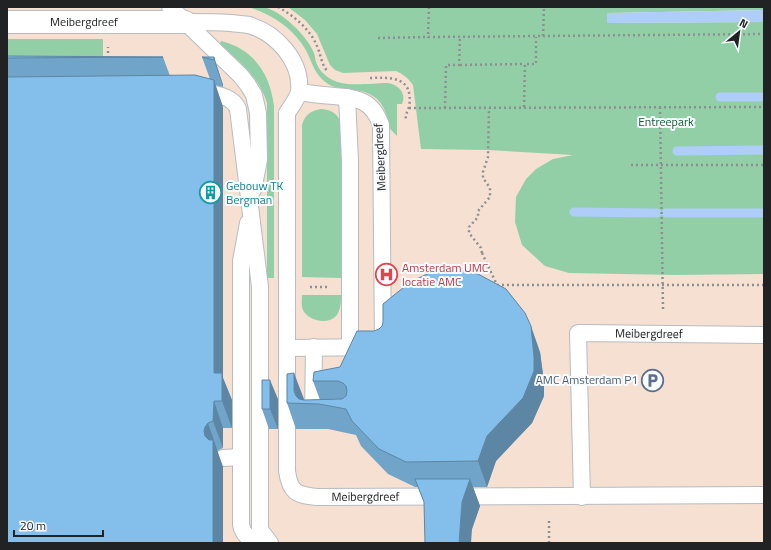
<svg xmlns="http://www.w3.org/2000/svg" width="771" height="550" viewBox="0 0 771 550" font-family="'Titillium Web',sans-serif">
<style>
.medical{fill:#f5e0d2}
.green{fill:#92cfa6}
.water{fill:#aecdf9}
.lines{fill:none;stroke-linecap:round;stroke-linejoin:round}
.stream{stroke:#aecdf9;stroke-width:9}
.lane-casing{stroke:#b7bcc0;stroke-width:18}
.street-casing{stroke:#b7bcc0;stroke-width:24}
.path{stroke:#8d9093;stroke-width:2.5;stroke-dasharray:2 3;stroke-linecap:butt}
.lane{stroke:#fff;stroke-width:16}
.street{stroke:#fff;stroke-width:22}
.path-bridge{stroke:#8d9093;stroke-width:2.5;stroke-dasharray:2 3;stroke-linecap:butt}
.wall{fill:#71a4c9}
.shaded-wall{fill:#5c86a4}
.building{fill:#83bfea;stroke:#5c86a4}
.labels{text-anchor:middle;stroke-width:4;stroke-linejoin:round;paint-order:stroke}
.street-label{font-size:12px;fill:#202223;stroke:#f9fcff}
.park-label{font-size:12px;fill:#115a34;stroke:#f9fcff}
.culture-label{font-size:12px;fill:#0d838f;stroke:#f9fcff;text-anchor:start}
.health-label{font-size:12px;fill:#be3a42;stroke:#f9fcff;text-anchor:start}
.service-label{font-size:12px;fill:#4e5e75;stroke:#f9fcff;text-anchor:end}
</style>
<rect width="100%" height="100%" fill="#eaeff3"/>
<path class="medical" d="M7 7H764V543H7Z"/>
<path class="green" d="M248 7C253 7 259 6 263 7 281 10 308 37 314 53 315 56 315 59 316 62 319 71 327 78 335 81 348 87 373 83 387 83 398 84 407 93 402 104H397V136C394 133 391 130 389 127 387 124 388 121 387 118 386 111 382 104 377 99 360 84 340 95 324 81 312 71 311 56 302 44 290 26 269 13 248 7Z
M288 7H764V10L607 13V23L764 22V274L676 275 569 273 545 266 522 245 515 222 516 197 526 179 536 169 553 159 573 155 488 150 421 149 413 85C408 78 403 74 396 71L343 73 335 70 330 65 317 34 305 20Z
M7 39H103V56H7Z
M221 41C254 49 270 74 274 106V278H267V103C260 78 239 61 220 44Z
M321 109C332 110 337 113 341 123V278L302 277V125C305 114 311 111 321 109Z
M302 295H341C341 302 341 310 336 316 328 325 308 321 303 310 301 306 302 299 302 295Z"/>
<path class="water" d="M764 10V22L607 23V13Z"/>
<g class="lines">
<path class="stream" d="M720 97H764
M677 151 764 150
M574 212 657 213
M666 213H764"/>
<defs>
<g id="lane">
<path d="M170 7 241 76 248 85 254 95 258 113 259 160 253 190"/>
<path id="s1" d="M185 22C200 22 215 22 231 23 237 24 243 24 249 25 276 33 302 61 299 91 298 98 291 107 287 113V471C290 493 297 495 317 497L764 495"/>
<path d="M199 93C213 93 232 95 238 109L260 287V530L270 543"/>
<path d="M347 97 350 161V347"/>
<path d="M248 223 241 261V525C243 534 248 538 256 543"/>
<path d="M314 347 313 416H319"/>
<path d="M288 348 383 347 381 125C372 100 358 98 334 96 322 95 311 94 299 92"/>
<path d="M223 458 241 457"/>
<path id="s2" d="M582 497 578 333 764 335"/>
</g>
<g id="street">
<path id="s3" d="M7 22H185"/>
</g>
</defs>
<use href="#lane" class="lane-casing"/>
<use href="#street" class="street-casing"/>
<path class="path" d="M278 7C294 16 310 29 317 46 321 55 321 64 328 72
M429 7 428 37 764 34
M543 36 544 7
M378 38 428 37
M108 58V47
M460 65 525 64
M370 78C392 77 414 77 409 107 408 111 405 114 406 119
M524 107 525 64H536V37
M660 107 663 310
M409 108 764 107
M445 108 446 65H459L460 38
M631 165H764
M482 253 481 248 469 233V227L478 217V211L490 197V188L483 178V172L488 157 489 108
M310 287H327
M549 543V519"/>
<use href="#lane" class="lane"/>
<use href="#street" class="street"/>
<path class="path-bridge" d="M482 253 497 285
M497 285H764"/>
</g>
<path class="wall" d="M7 56 163 57 170 76 210 79 202 57H214L223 85V87L215 85 223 107V378L232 400V428H223V448L217 451 223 467 7 543Z
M540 352 544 382V396L532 423 496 461 487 487H473L480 506 472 529 424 502 418 487H415L388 474 361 446 356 435 328 429H296L287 403 304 399V400H320L313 381Z
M278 399V429H269L262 409Z"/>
<path class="shaded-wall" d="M214 57 223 85V87L214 60Z
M214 80 223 107V378L232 400V428L222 401 214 373Z
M531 326 540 352 544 382V396L532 423 496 461 487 487 478 461 487 436Z
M294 373 304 399V404L299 403 294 391Z
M270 380 278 399V429L270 409Z
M214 401 223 428V448L213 421Z
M208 423 223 467V543H213L204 431 205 427Z
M470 479 480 506 472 529 471 543H459L462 502Z"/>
<path class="building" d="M7 56 163 57 7 58Z
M202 57H214V60Z
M195 75 214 80V373H222V401H214L213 421 208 423 205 427 204 431 205 436 209 440H213V543H7V77Z
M458 270 478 274 506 289 525 313 531 326 534 357V371L523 398 487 436 478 461 406 462 379 449 352 421 346 409 319 404 287 403V374L294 373V391L296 396 299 399 304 400 342 399 346 396 347 391 346 386 343 383 338 381H313L314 372 340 367 357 331H374L379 329 382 326 383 322V304L409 283 433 271Z
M262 380H270V409H262Z
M415 479H470L462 502 459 543H425L424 502Z"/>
<defs>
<symbol id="building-ring" viewBox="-11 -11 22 22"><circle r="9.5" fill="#f9fcff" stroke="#0f9aa8" stroke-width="1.5"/><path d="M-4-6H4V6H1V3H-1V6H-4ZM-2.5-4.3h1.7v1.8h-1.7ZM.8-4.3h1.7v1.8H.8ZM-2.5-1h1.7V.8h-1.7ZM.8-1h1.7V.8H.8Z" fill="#0f9aa8"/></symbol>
<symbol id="hospital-ring" viewBox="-11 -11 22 22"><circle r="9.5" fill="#f9fcff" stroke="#e0444e" stroke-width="1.5"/><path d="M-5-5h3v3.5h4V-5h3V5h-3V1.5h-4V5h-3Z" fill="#e0444e"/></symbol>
<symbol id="parking-ring" viewBox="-11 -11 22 22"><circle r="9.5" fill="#f9fcff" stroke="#5c6f8a" stroke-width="1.5"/><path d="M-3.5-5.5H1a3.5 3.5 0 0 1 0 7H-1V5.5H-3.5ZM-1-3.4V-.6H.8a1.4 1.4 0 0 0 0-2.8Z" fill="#5c6f8a"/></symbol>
</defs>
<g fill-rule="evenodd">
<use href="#building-ring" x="198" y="180" width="25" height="25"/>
<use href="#hospital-ring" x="374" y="262" width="25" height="25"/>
<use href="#parking-ring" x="640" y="368" width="25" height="25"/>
</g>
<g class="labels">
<g class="street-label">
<text dy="4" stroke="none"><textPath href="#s3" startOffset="77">Meibergdreef</textPath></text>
<text transform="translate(380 157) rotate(-93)" y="4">Meibergdreef</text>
<text dy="4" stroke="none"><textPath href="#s2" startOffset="235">Meibergdreef</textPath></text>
<text dy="4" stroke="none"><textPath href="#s1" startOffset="630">Meibergdreef</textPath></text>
</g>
<g class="park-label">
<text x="666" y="126">Entreepark</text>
</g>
<g class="culture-label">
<text x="226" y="190">Gebouw TK<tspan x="226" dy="14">Bergman</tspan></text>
</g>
<g class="health-label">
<text x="402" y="272">Amsterdam UMC<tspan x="402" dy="14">locatie AMC</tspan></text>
</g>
<g class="service-label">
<text x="638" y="384">AMC Amsterdam P1</text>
</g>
</g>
<rect width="771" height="550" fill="none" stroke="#202223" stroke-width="16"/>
<g transform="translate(739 32) rotate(29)" stroke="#f9fcff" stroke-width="3" paint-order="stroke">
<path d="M0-3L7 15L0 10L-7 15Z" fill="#202223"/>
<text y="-6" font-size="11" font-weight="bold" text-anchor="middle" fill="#202223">N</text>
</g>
<path d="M14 530v6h89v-6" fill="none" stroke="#202223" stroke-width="2"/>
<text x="20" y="530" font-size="12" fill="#202223" stroke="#f9fcff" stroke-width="3" paint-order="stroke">20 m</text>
</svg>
